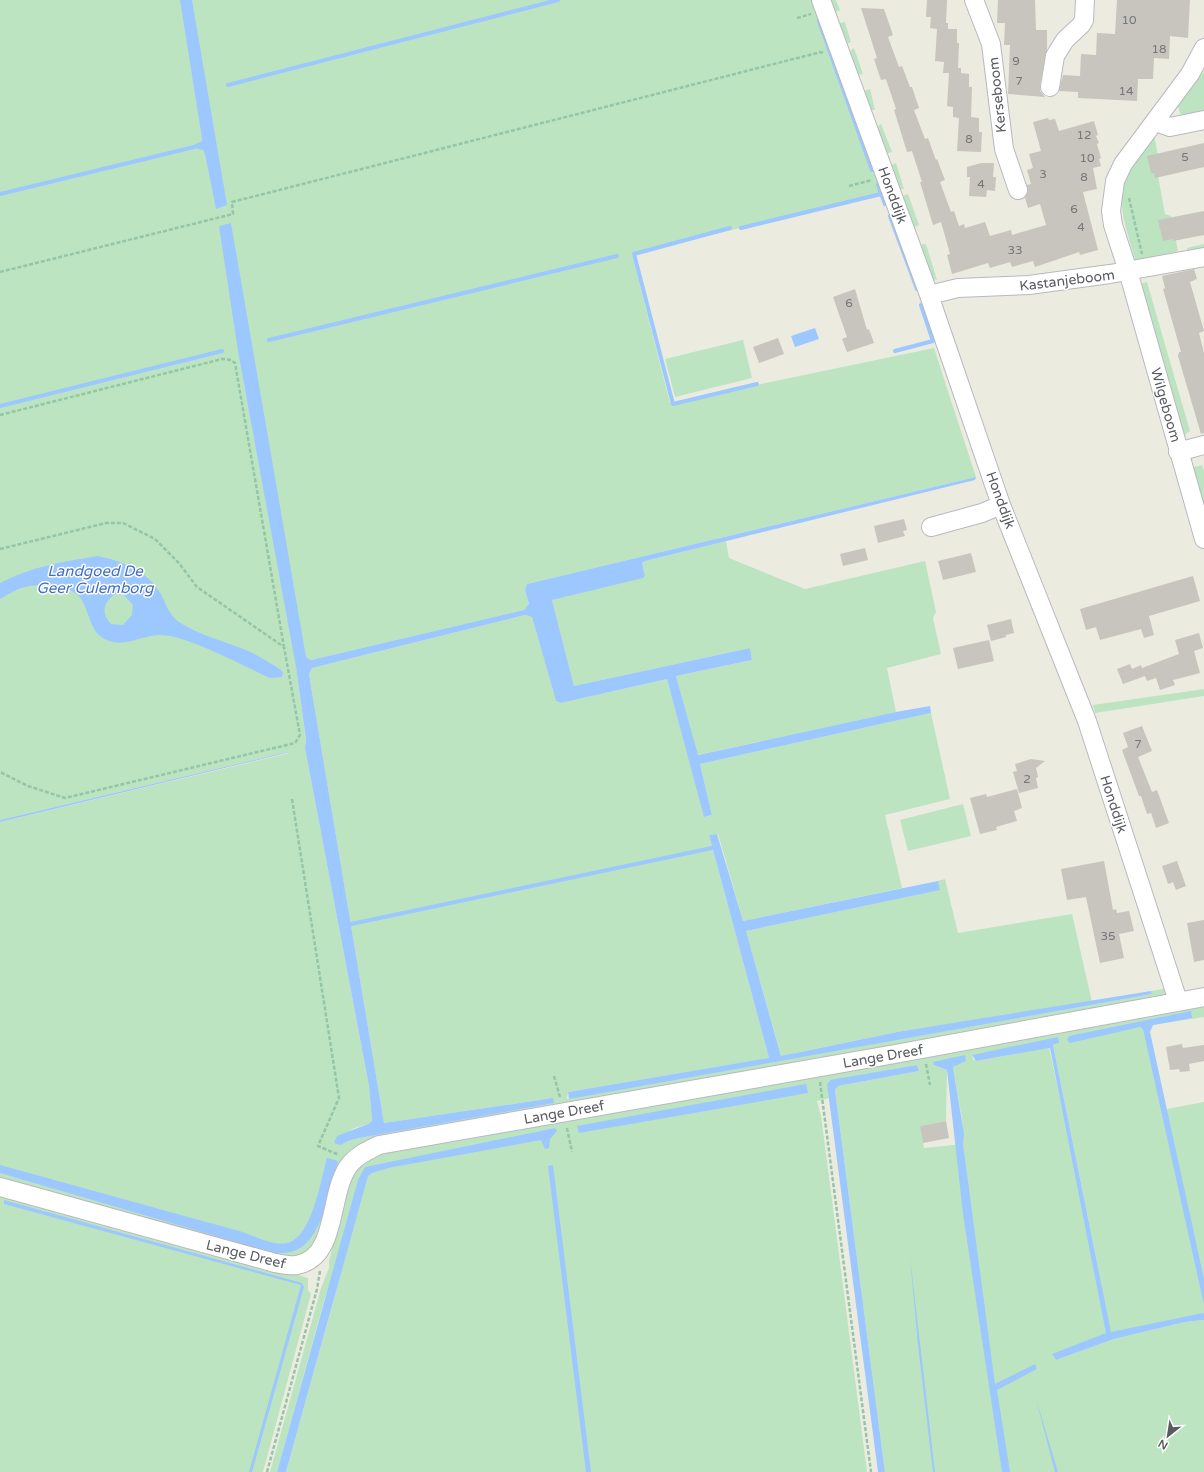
<svg xmlns="http://www.w3.org/2000/svg" width="1204" height="1472" viewBox="0 0 1204 1472" font-family="'Varela Round',sans-serif">
<style>
.green{fill:#bce4c1;fill-rule:evenodd}
.water{fill:#9dc7ff;fill-rule:evenodd}
.lines{fill:none;stroke-linecap:round;stroke-linejoin:round}
.stream{stroke:#9dc7ff;stroke-width:4}
.building{fill:#c7c5bd}
.minor-casing{stroke:#b8b9bf;stroke-width:20}
.path{stroke:#95c5a8;stroke-width:2.5;stroke-dasharray:4 2;stroke-linecap:butt}
.minor{stroke:#fff;stroke-width:18}
.labels{text-anchor:middle;stroke-width:3;stroke-linejoin:round;paint-order:stroke}
.number-label{font-size:12px;fill:#747678}
.street-label{font-size:14px;fill:#595b61;stroke:#fff}
.water-label{font-size:15px;font-style:italic;fill:#406ec2;stroke:#fff}
</style>
<rect width="100%" height="100%" fill="#ecebe0"/>
<path class="green" d="M0 0H818L872 170 883 191 881 194 632 254 670 403 934 348 976 477 527 584 525 590 529 604 524 610 311 660 306 657 296 667 306 739 305 748 369 1086 372 1121 368 1124 352 1129 341 1145 348 1141 359 1138 553 1098 384 1123 309 674 312 668 525 615 532 617 556 701 561 703 667 679 705 817 712 815 700 764 931 713 950 799 885 815 902 888 743 921 718 834 709 835 769 1058 781 1055 746 931 939 890 938 881 945 879 958 933 1072 914 1092 1002 897 1032 790 1054 901 1039 1152 994 1151 991 1169 988 1172 996 369 1141 318 1247 297 1262 0 1181V822L290 753 288 752 0 820ZM752 1061H751L567 1099 568 1092Z
M829 0H836L840 10 833 13Z
M845 22 851 42 844 44 839 23Z
M854 48 863 74 857 75 849 52Z
M1204 71V116L1185 118 1180 113 1178 106Z
M870 89 875 110H868L864 91Z
M881 124 892 152 885 154 876 128Z
M1154 135 1161 171 1158 176 1165 214 1171 216 1178 251 1136 262C1118 202 1110 187 1154 135Z
M896 163 904 189H897L890 166Z
M908 194 919 225 910 229 903 196Z
M926 244 937 280 929 278 919 245Z
M1204 244V249L1187 254V248Z
M1147 282 1190 431 1183 436 1139 284Z
M743 340 752 378 675 397 665 359Z
M1202 465 1204 471V513L1191 468Z
M726 541 729 558 805 589 925 561 936 612 933 618 941 654 887 668 896 712 697 755 676 676 752 660 750 648 574 686 552 600 645 576 642 563 645 561Z
M1204 689V696L1095 713 1093 705Z
M963 804 971 836 908 851 900 820Z
M1204 1002V1017L1153 1025 1149 1029 1169 1122 1167 1109 1204 1102V1313L1052 1354 1056 1360 1114 1339 1185 1322 1204 1320V1472H885L835 1090 838 1086 919 1071 917 1065 828 1081 829 1098 817 1101 821 1116 828 1169 867 1472H286L333 1303 358 1203 324 1301 277 1472H270L321 1288 329 1268V1261L350 1183 356 1171 371 1154ZM1059 1043 1053 1045 1102 1288 1049 1048 976 1061 973 1059 972 1055 1014 1047ZM934 1065 955 1066 953 1067 962 1119 963 1144 924 1148 920 1126 946 1121 947 1070Z
M0 1188 308 1278V1290L311 1294 263 1472H0Z"/>
<path class="water" d="M180 0H192L227 205 216 209 205 154 203 150 195 148 194 145 202 141V138Z
M231 223 306 657 311 660 524 610 529 604 525 590 527 584 976 477 975 480 645 561 642 563 645 576 643 578 552 600 574 686 750 648 752 660 676 676 698 755 896 712 930 706 931 713 700 764 712 815 704 817 667 679 561 703 556 701 532 617 525 615 312 668 309 674 384 1123 553 1098 554 1103 359 1138 348 1141 341 1145 334 1143 337 1136 368 1124 372 1121 369 1086 305 748 306 739 296 667 238 351 219 226Z
M815 328 819 339 795 347 791 336Z
M98 556C125 562 146 570 161 594 166 604 169 615 179 622 198 635 224 641 246 650 258 655 270 663 281 670L283 673 282 677 270 678C245 667 185 634 160 635 143 635 126 647 109 641 89 634 91 614 81 599 72 585 45 584 30 586 19 587 9 594 0 599V583C33 566 62 562 98 556ZM115 594 124 595 133 605 132 615 123 625 111 624C100 613 104 602 115 594Z
M288 752H291L0 822V820Z
M717 834 743 921 938 881 940 890 746 931 781 1056 897 1032 1151 991 1152 994 569 1099 568 1092 769 1058 709 835Z
M1191 1011 1192 1018 1153 1025 1150 1032 1204 1279V1305L1143 1029 1140 1027 1070 1043 1067 1040 1069 1036Z
M1058 1037 1059 1043 1053 1045 1111 1332 1198 1314 1204 1313V1320L1185 1322 1114 1339 1056 1360 1052 1354 1106 1333 1050 1048 976 1061 972 1055Z
M965 1055 966 1061 953 1067 964 1134 963 1144 995 1384 1035 1364 1037 1369 997 1390 1010 1472H1002L963 1214 947 1070 934 1065 933 1062Z
M917 1065 919 1071 838 1086 835 1090 885 1472H878L827 1084 830 1080Z
M806 1084 808 1093 579 1133 577 1126Z
M555 1128 557 1131 550 1139 549 1148 545 1149 541 1140 388 1168 372 1173 368 1176 286 1472H277L358 1180 365 1167Z
M327 1158 338 1161C331 1185 324 1230 303 1246 295 1253 284 1253 274 1253L0 1173V1165L239 1231C253 1235 272 1246 287 1243 312 1238 321 1179 327 1158Z
M553 1165 591 1472H586L548 1166Z
M4 1200 302 1283 304 1287 252 1472H249L301 1285 4 1204Z
M910 1257 935 1472H933L918 1345Z
M1036 1399 1058 1472H1055Z"/>
<g class="lines">
<path class="stream" d="M819 21 872 170
M228 85 558 0
M878 185 885 204
M0 194 194 147
M890 216 917 289
M730 228 634 254 673 404 757 384
M741 228 881 194
M269 340 617 256
M895 351 933 341 921 305
M0 406 222 351
M351 924 712 848"/>
</g>
<path class="building" d="M927 0H947L946 23H948V29H957V43H959L958 68H961V73L969 74V87H972L971 117 979 118V132H982L981 152 957 151 959 118 953 117V107L947 106 949 73H943L944 62 935 61 937 29 930 28 931 17H926Z
M998 0H1035L1036 30H1047V49L1040 85V91L1045 97 1008 94 1010 45H1004L1005 23H997Z
M1117 0H1190L1188 38 1170 36 1169 59 1154 58 1153 79H1138L1137 101 1078 98V92L1059 91 1063 75 1080 76 1081 54 1096 55 1097 33 1115 34Z
M861 8 884 9 893 35 888 37 899 67 902 66 910 87H912L919 108 914 110 925 139 928 138 936 160 937 159 945 180 940 182 951 212 954 211 959 226 964 224 965 228 985 222 990 236 1011 230 1012 235 1046 225 1040 204 1028 208 1025 198 1028 192 1027 185 1031 184 1027 170 1033 168 1029 154 1041 151 1033 122 1048 118 1049 120 1055 119 1059 131 1094 121 1098 135 1096 136 1099 143 1097 144 1101 158 1099 159 1101 166 1093 168 1097 189 1083 192 1098 250 1080 255 1079 252 1035 267 1033 261 1012 267 1010 262 990 268 988 263 952 274 947 255 950 254 941 222 933 225 920 182H922L912 151 907 152 894 110 896 109 886 79 881 80 874 59 877 58Z
M1204 143V167L1155 178 1154 173H1151L1147 156Z
M981 163H994L993 177H996L995 191 987 190 986 197 969 196 970 177H967V167Z
M1204 211V235L1173 241V239L1163 241 1158 220Z
M1194 269 1197 279 1190 282 1204 331 1199 333 1204 353V433L1201 434 1178 356 1179 352H1181L1163 289 1165 288 1162 276Z
M855 289 867 330 869 329 874 343 847 352 842 339 847 337 833 297Z
M778 338 784 354 759 363 753 347Z
M904 519 907 530 903 531 905 536 878 543 874 526Z
M865 548 868 560 843 566 840 554Z
M971 553 976 572 943 580 938 561Z
M1193 576 1200 601 1149 616 1154 635 1144 638 1141 629 1100 640 1096 627 1086 630 1080 609Z
M1011 619 1014 633 1006 635V637L991 641 987 625Z
M1199 633 1203 648 1194 651 1200 673 1173 680 1175 685 1160 690 1156 678 1147 681 1145 676 1123 684 1117 669 1130 664 1132 669 1141 665 1142 668 1179 654 1175 640Z
M989 640 994 661 958 669 953 648Z
M1142 726 1152 751 1138 757 1152 792 1157 790 1169 823 1156 828 1151 813 1147 814 1141 796H1139L1122 750 1128 747 1123 733Z
M1031 759 1045 761 1036 768 1038 777 1036 778 1038 788 1019 793 1013 772 1017 771 1015 764Z
M1017 789 1022 808 1014 811 1017 821 996 827 997 830 980 834 970 798 986 794 987 797Z
M1104 861 1113 910 1116 909 1117 913 1129 911 1134 931 1119 934 1124 958 1100 963 1086 897 1067 900 1061 869Z
M1177 861 1186 886 1176 890 1173 882 1168 884 1162 866Z
M1204 920V960L1194 962 1187 923Z
M1182 1044 1183 1048 1204 1045V1061L1189 1064 1190 1071 1180 1072 1179 1069 1170 1070 1166 1047Z
M946 1121 949 1138 923 1143 920 1126Z"/>
<g class="lines">
<defs>
<path id="minor" d="M821 0 929 295 1001 505 1087 721 1178 1001
M974 0 991 44 1004 149 1018 190
M1204 48 1190 74 1123 164 1115 181 1111 211 1113 225 1128 271 1204 539
M1050 87 1055 56 1065 40 1081 25 1084 20 1085 0
M1156 122 1170 127 1204 120
M929 295 958 288 1029 285 1110 274 1204 257
M1178 452 1204 445
M931 527 982 513 1001 505
M0 1187 275 1263C282 1264 290 1266 297 1265 340 1257 327 1190 351 1163 359 1154 369 1150 379 1145L895 1054 1204 997"/>
</defs>
<use href="#minor" class="minor-casing"/>
<path class="path" d="M797 18 811 14
M849 186 872 180
M1129 198 1142 254
M0 272 233 214 232 202 821 52 824 54
M0 415 222 359 231 360 235 363 284 647
M0 549 106 523H123L155 539 178 562 197 587 284 647 300 735 295 743 65 798 28 786 0 772
M292 799 339 1098 318 1146 339 1155
M926 1064 930 1085
M554 1076 560 1097
M820 1082 871 1472
M567 1128 572 1152
M267 1472 317 1289 320 1271"/>
<use href="#minor" class="minor"/>
</g>
<g class="labels">
<g class="number-label">
<text x="1129" y="24">10</text>
<text x="1159" y="53">18</text>
<text x="1016" y="65">9</text>
<text x="1019" y="85">7</text>
<text x="1126" y="95">14</text>
<text x="1084" y="139">12</text>
<text x="969" y="143">8</text>
<text x="1185" y="161">5</text>
<text x="1087" y="162">10</text>
<text x="1043" y="178">3</text>
<text x="1084" y="181">8</text>
<text x="981" y="188">4</text>
<text x="1074" y="213">6</text>
<text x="1081" y="231">4</text>
<text x="1015" y="254">33</text>
<text x="849" y="307">6</text>
<text x="1138" y="748">7</text>
<text x="1027" y="783">2</text>
<text x="1108" y="940">35</text>
</g>
<g class="street-label">
<text transform="translate(997 95) rotate(-96)" y="5">Kerseboom</text>
<text transform="translate(893 195) rotate(70)" y="5">Honddijk</text>
<text transform="translate(1067 280) rotate(-7)" y="5">Kastanjeboom</text>
<text transform="translate(1166 405) rotate(74)" y="5">Wilgeboom</text>
<text transform="translate(1001 500) rotate(70)" y="5">Honddijk</text>
<text transform="translate(1114 804) rotate(72)" y="5">Honddijk</text>
<text transform="translate(883 1056) rotate(-10)" y="5">Lange Dreef</text>
<text transform="translate(564 1112) rotate(-10)" y="5">Lange Dreef</text>
<text transform="translate(246 1254) rotate(14)" y="5">Lange Dreef</text>
</g>
<g class="water-label">
<text x="95" y="576">Landgoed De<tspan x="95" dy="17">Geer Culemborg</tspan></text>
</g>
</g>
<g transform="translate(1168 1436) rotate(210)" stroke="#ffffff" stroke-width="3" paint-order="stroke">
<path d="M0-3L7 15L0 10L-7 15Z" fill="#595b61"/>
<text y="-6" font-size="11" font-weight="bold" text-anchor="middle" fill="#595b61">N</text>
</g>
</svg>
